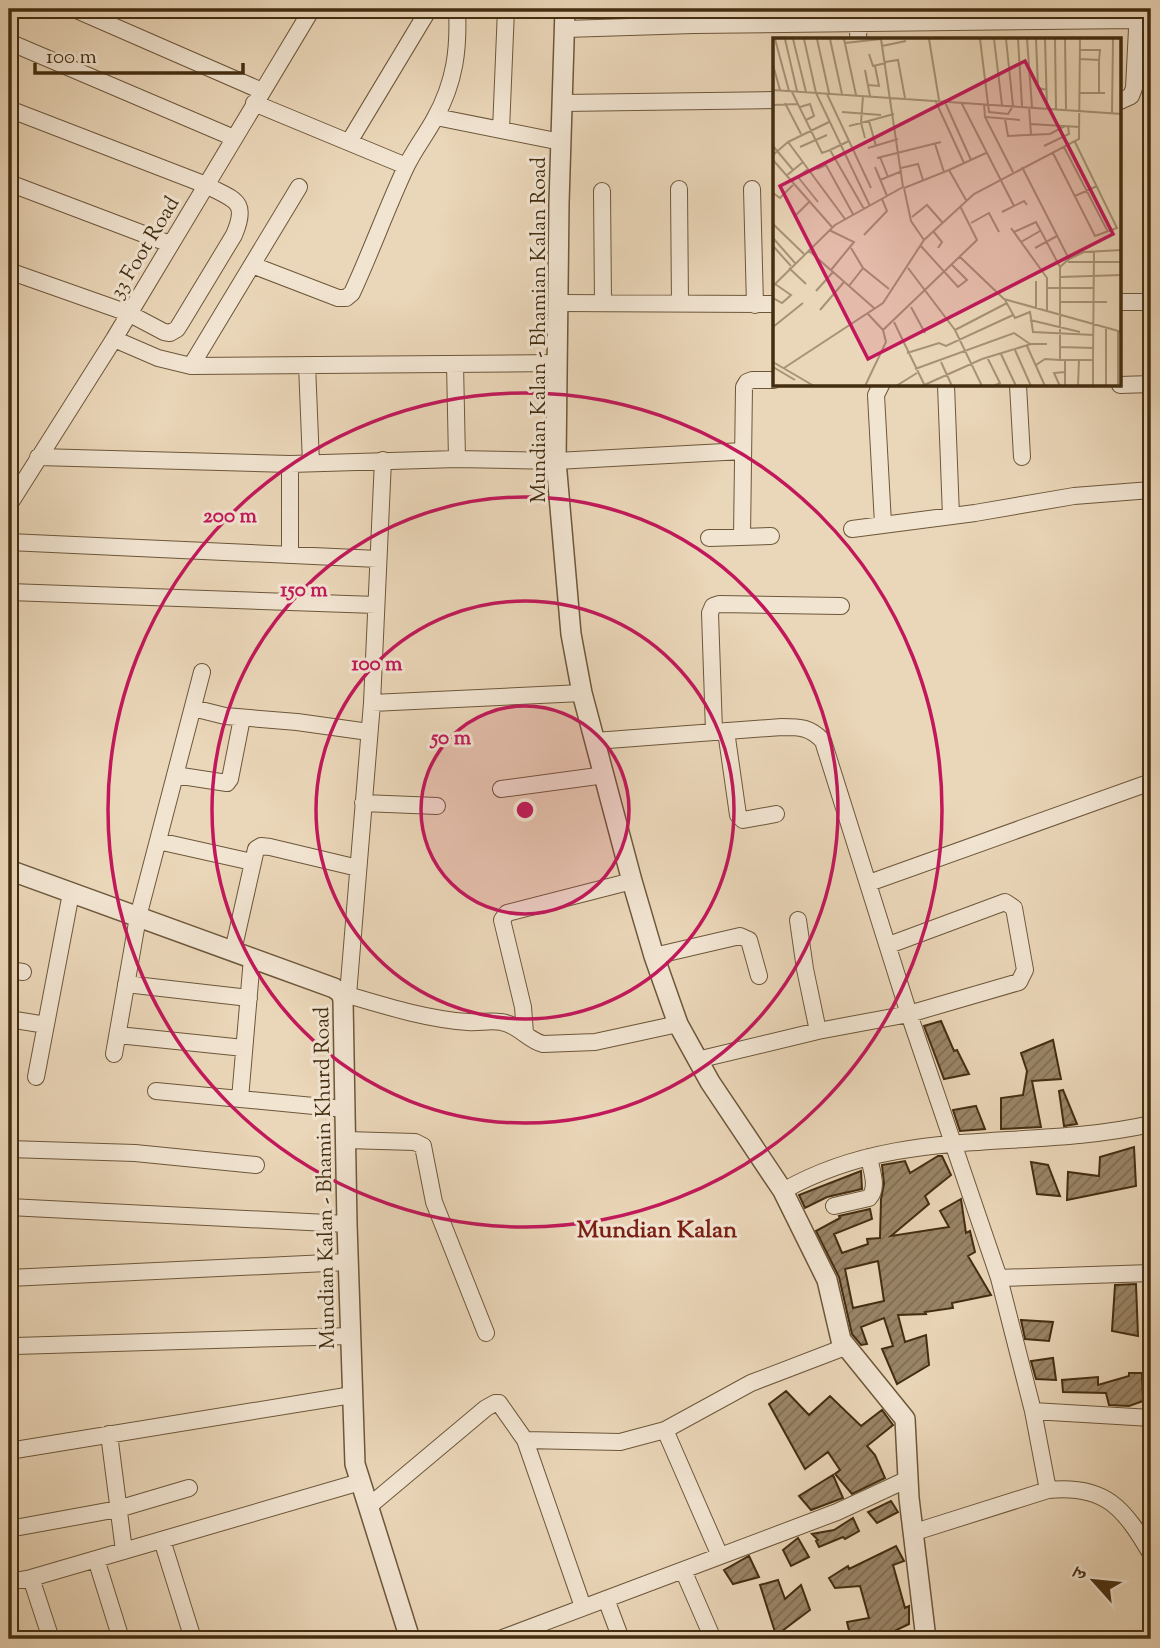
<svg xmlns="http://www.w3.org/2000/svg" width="1160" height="1648" viewBox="0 0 1160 1648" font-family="'Sorts Mill Goudy','Noto Serif Devanagari',serif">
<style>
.building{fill:url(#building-hatch);stroke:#432d10;stroke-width:2;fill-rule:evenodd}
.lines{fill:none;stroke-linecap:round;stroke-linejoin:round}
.minor-casing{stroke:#6d573a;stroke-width:18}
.tertiary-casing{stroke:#6d573a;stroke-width:22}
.minor{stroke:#f1e4d1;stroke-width:16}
.tertiary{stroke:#f1e4d1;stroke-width:19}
.ring{fill:none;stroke:#c2185b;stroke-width:3.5}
.labels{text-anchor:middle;stroke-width:6;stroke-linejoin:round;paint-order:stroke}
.street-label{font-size:21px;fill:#432d10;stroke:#f1e4d1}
.quarter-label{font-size:24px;font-weight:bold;fill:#7a1f14;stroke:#f1e4d1}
.inset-road{fill:none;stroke:#a79275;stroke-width:2}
.view{fill:#c2185b;fill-opacity:0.15;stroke:#c2185b;stroke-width:3.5}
.inset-edge{fill:none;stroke:#432d10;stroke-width:3.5}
.centre{fill:#c2185b;stroke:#f1e4d1;stroke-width:3.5}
.ring-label{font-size:21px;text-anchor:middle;font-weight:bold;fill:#c2185b;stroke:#f1e4d1;stroke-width:6;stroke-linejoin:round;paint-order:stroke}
</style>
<defs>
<pattern id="building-hatch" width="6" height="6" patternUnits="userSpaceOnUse" patternTransform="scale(1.75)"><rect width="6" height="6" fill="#9a8567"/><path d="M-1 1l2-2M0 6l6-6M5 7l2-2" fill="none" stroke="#7f6d53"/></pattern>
</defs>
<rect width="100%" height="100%" fill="#ead6b8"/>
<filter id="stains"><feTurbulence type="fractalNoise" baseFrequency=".00286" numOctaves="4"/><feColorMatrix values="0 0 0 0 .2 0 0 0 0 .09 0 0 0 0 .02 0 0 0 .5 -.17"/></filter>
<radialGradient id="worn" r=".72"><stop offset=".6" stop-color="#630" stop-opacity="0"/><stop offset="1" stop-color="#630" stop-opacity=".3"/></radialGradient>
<path class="building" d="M941 1021 954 1051 957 1050 969 1074 944 1079 924 1026Z
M1053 1040 1061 1079 1032 1081 1041 1127 1001 1129V1098L1023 1095 1027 1071 1021 1053Z
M1063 1090 1077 1124 1064 1126 1059 1091Z
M976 1106 985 1129 960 1131 953 1110Z
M1134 1147 1136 1186 1067 1200 1068 1172 1099 1176 1100 1157Z
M938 1156H942L951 1175 925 1196 929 1204 891 1236 949 1227 940 1211 961 1199 966 1233 970 1231 975 1252 968 1256 991 1295 952 1303 953 1308 925 1312 926 1314 898 1315 905 1342 926 1335 929 1365 897 1384 882 1349 893 1346 884 1318 861 1327 867 1344 861 1345 852 1334 839 1277 816 1231 840 1218 839 1216 870 1209 872 1219 834 1234 842 1253 868 1244 867 1239 880 1238 881 1199 884 1184 882 1165 905 1161 910 1173ZM878 1261 884 1301 853 1308 845 1269Z
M1031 1162 1048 1165 1060 1196 1037 1194Z
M861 1171 862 1189 827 1197 805 1208 799 1195Z
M1136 1284 1138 1336 1112 1331 1115 1285Z
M1021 1320 1053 1322 1049 1341 1025 1339Z
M1053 1358 1056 1380 1036 1379 1031 1361Z
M1129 1373H1142L1143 1401 1129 1406 1109 1405 1106 1393 1063 1392 1062 1380 1098 1377V1385L1129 1376Z
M786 1391 809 1415 830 1396 861 1426 882 1410 893 1425 867 1446 875 1455 885 1478 852 1494 835 1474 840 1470 828 1452 805 1469 769 1404Z
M833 1475 843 1498 811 1510 799 1496Z
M891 1501 898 1512 877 1523 868 1512Z
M853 1518 859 1531 845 1539 843 1537 819 1547 816 1541 818 1540 812 1534 834 1530Z
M798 1538 809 1557 791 1566 783 1550Z
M896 1546 904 1561 893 1565 905 1608 909 1606V1624L886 1635 851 1639 847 1622 869 1618 860 1586 835 1588 829 1578 848 1566 849 1569Z
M749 1556 759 1577 733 1584 724 1570Z
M778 1580 785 1599 801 1585 810 1610 782 1631 775 1632 760 1585Z"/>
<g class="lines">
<defs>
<path id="minor" d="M74 9 262 91
M565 29 694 25 1137 20
M858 40 859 9
M9 42 234 138
M1120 101 1131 96 1134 88 1138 9
M254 103 406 166
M563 103 775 100
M9 109 206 185C234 200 249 200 234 235L182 321 177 329 170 333 164 332 128 313 9 271
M436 117 561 142
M501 130 506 9
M349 142 429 9
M9 183 170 244
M679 189 680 304
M752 189 755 305
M602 191 603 303
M252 265 338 298H346L352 293C371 252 386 210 405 169 413 151 426 135 435 118 455 82 459 49 457 9
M1120 302H1151
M557 303 775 304
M114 339 158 358 191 366 557 363
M455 364 457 459
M307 365 311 463
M191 366 299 187
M881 385 876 395 883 524
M946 385 951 516
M1018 385 1022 457
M1120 385 1151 384
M38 457 290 464 457 459 556 461 743 451
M9 505 114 339 312 9
M852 529 975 513 1074 496 1151 490
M742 537 744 387 747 382 752 380H774
M709 538 771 536
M9 542 378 559
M290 555V464
M9 592 376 605
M372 703 383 460
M193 708 225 716 297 722 369 732
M714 731 710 613 713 606 719 604 841 606
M726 731 738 815 743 820 776 814
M595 741 782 727C800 727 810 727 823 741L909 1014 999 1278 1033 1411 1048 1490 915 1532
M175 775 227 783 230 779 242 718
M501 789 605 775
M363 803 437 806
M158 841 252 862
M869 883 1151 782
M798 920 805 969 818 1031
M233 951 256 849 261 846 270 847 358 868
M654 956 740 936 749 940 759 976
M9 970 23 972
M126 984 249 998
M341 993C382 1005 425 1019 468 1022 479 1023 490 1020 501 1022 518 1024 527 1040 543 1044L595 1042 678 1024
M348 995 372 703 582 693
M9 1019 46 1025
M525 1033 523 1007 502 920 507 913 632 881
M118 1035 244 1048
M114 1054 138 917 202 672
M697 1060 818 1031 909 1014 1019 982 1025 970 1014 908 1005 902 889 945
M36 1077 71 893
M156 1091 345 1109
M240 1099 252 958
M346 1140 415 1142 423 1146 434 1202 486 1333
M9 1149 135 1153 256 1165
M783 1191C900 1124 1026 1152 1151 1124
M834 1206 869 1198C879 1187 871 1170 869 1157
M9 1207 347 1224
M9 1278 348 1262
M999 1278 1151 1273
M9 1355 11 1348 15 1346 350 1336
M9 1391 10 1405
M1033 1411 1151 1418
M665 1430 720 1556
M109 1434 124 1551
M525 1440 620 1442 665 1430 751 1383 845 1347
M9 1451 352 1395
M1048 1490C1105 1484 1124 1508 1151 1554
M368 1507 486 1408 495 1403H499L525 1440 583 1607
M9 1529 118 1509 189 1488
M162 1540 193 1639
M96 1559 121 1639
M683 1570 713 1639
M31 1578 51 1639
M9 1582 31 1578 360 1482
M606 1599 621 1639
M500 1639 837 1512 908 1479"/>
<path id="tertiary" d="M565 9 559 203 556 461 571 634 582 693 632 881 654 956 678 1024 710 1082 783 1191 827 1280 841 1340 905 1419 909 1498 926 1639
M9 870 334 988 341 993 343 1000 347 1224 355 1464 410 1639"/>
</defs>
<use href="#minor" class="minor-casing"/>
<use href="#tertiary" class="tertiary-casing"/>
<use href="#minor" class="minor"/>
<use href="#tertiary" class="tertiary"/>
</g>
<circle cx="525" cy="810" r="104" fill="#c2185b" fill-opacity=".12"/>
<g class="ring">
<circle cx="525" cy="810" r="104"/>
<circle cx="525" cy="810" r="209"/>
<circle cx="525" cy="810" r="313"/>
<circle cx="525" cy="810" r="417"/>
</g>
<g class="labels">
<g class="street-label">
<text transform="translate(144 247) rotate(-59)" y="7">33 Foot Road</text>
<text transform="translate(538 330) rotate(-90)" y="7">Mundian Kalan - Bhamian Kalan Road</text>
<text transform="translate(324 1178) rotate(-91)" y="7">Mundian Kalan - Bhamin Khurd Road</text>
</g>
<g class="quarter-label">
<text x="657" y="1237">Mundian Kalan</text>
</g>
</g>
<g transform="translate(773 38)">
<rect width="348" height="348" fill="#ead6b8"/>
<path class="inset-road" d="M2 1 16 53M12 1 24 53M20 1 33 54M31 1 43 55 97 168M44 1 56 55M57 1 69 56M71 1 83 57M156 1 166 62M207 1 216 74 235 76 240 68 233 1M221 1 229 67M245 1 249 68M254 1 259 69M263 1 265 50 274 52M272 1 274 70M282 1 283 71M292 1 293 71M72 5 108 1M109 8 133 3M96 16 100 28 113 25M307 21 326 22 327 12H307M112 24 125 22 132 60M0 27 7 52M92 32 97 58M95 47 106 48 102 28M0 52 349 76M19 54 49 115 57 112 91 171M307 55H332M326 55V22M54 56 98 150M90 58 88 85 121 76M162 62 191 125M171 62 198 122M188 64 241 168M12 65 28 96M211 66 212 79 240 134M0 67 25 66M27 69 37 66 41 78 33 82M256 69 258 96M69 74 108 77M339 75 340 1M213 79 247 82M232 81 235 98 277 96 292 88M96 83 103 108M257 86 307 89M76 88 88 85 92 100M15 104 56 84M162 106 171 134M0 108 20 132M271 108 296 96 295 88M27 109 54 97M291 109 335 194M95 110 125 101M57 112 76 103M280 115 322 198 344 190 302 104M0 117 15 104 72 181M107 119 115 139M104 120 168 104M0 122 59 189M102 129 114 158M249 129 296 221 287 229V322H292V348M128 130 145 126 150 142M44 131 53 127 80 176M176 132 213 115M13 138 30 124M25 139 45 164M107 142 129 133M18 144 35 131M131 150 176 132 193 162M131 150 138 183 151 202M0 155 7 160 20 147M302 158 324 148M229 174 251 163 254 167M21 179 36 164M139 179 154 167 169 184M198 185 216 175 226 194M0 186 31 216M238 190 274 240V273M56 192 81 204 58 232M160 193 169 204 165 210M241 194 263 184 287 229M91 197 114 173 109 161M0 200 22 225M248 204 267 193M147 207 185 249 194 242 179 227M0 208 18 228M78 210 90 230 116 251M262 210 284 198M35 212 101 270M187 219 231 261 349 294M296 221 311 214 349 212M295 224H349M16 230 33 246M135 230 182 292 209 348M287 239 349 237M0 248 62 187 130 149 108 1M76 248 90 230M275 250H321M43 253 60 234M0 260 9 265 18 257 2 246M232 262 242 280 257 274 260 294 321 297M288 264H334M138 269 152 295M263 270V243M47 272 71 244M94 275 110 292 204 202 187 168M257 282 307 294M121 284 151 346M0 289 30 265M182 292 234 265M254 308 272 348M287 309 321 310M242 312 258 348M134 315 166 305 173 308 240 277M228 316 243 348M214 319 227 345 221 348M292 322H320V348M320 322 321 214M0 324 41 348M168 324 179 348M263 327 272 321 287 322M0 329 22 342M11 330 110 265 151 202 201 156 306 101 307 1M142 331 241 295 257 306M92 348 113 304 110 292M123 348 144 335M149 348 209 321 258 306H274M287 348 281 335 292 334M305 348 306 322M333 348V289M345 348V293"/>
<path class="view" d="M252 23 340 196 95 321 7 148Z"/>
<rect width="348" height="348" class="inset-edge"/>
</g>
<circle cx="525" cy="810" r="10" class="centre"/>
<g class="ring-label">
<text x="230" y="522">200 m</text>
<text x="304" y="596">150 m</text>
<text x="377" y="670">100 m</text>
<text x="451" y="744">50 m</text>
</g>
<rect width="1160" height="1648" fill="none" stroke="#ead6b8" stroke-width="35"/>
<rect x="10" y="10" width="1139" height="1627" fill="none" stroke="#432d10" stroke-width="3.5"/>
<rect x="18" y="18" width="1125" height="1613" fill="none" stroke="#432d10" stroke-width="2"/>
<g transform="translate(1094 1581) rotate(297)" stroke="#f1e4d1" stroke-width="5" paint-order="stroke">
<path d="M0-5L12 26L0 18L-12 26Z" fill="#432d10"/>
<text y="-10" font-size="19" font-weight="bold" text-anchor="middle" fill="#432d10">उ</text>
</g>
<path d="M35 63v10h208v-10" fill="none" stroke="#432d10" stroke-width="3.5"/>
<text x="46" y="63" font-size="21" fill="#432d10" stroke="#f1e4d1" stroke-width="5" paint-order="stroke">100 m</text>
<rect width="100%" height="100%" filter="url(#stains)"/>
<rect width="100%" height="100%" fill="url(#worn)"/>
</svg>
